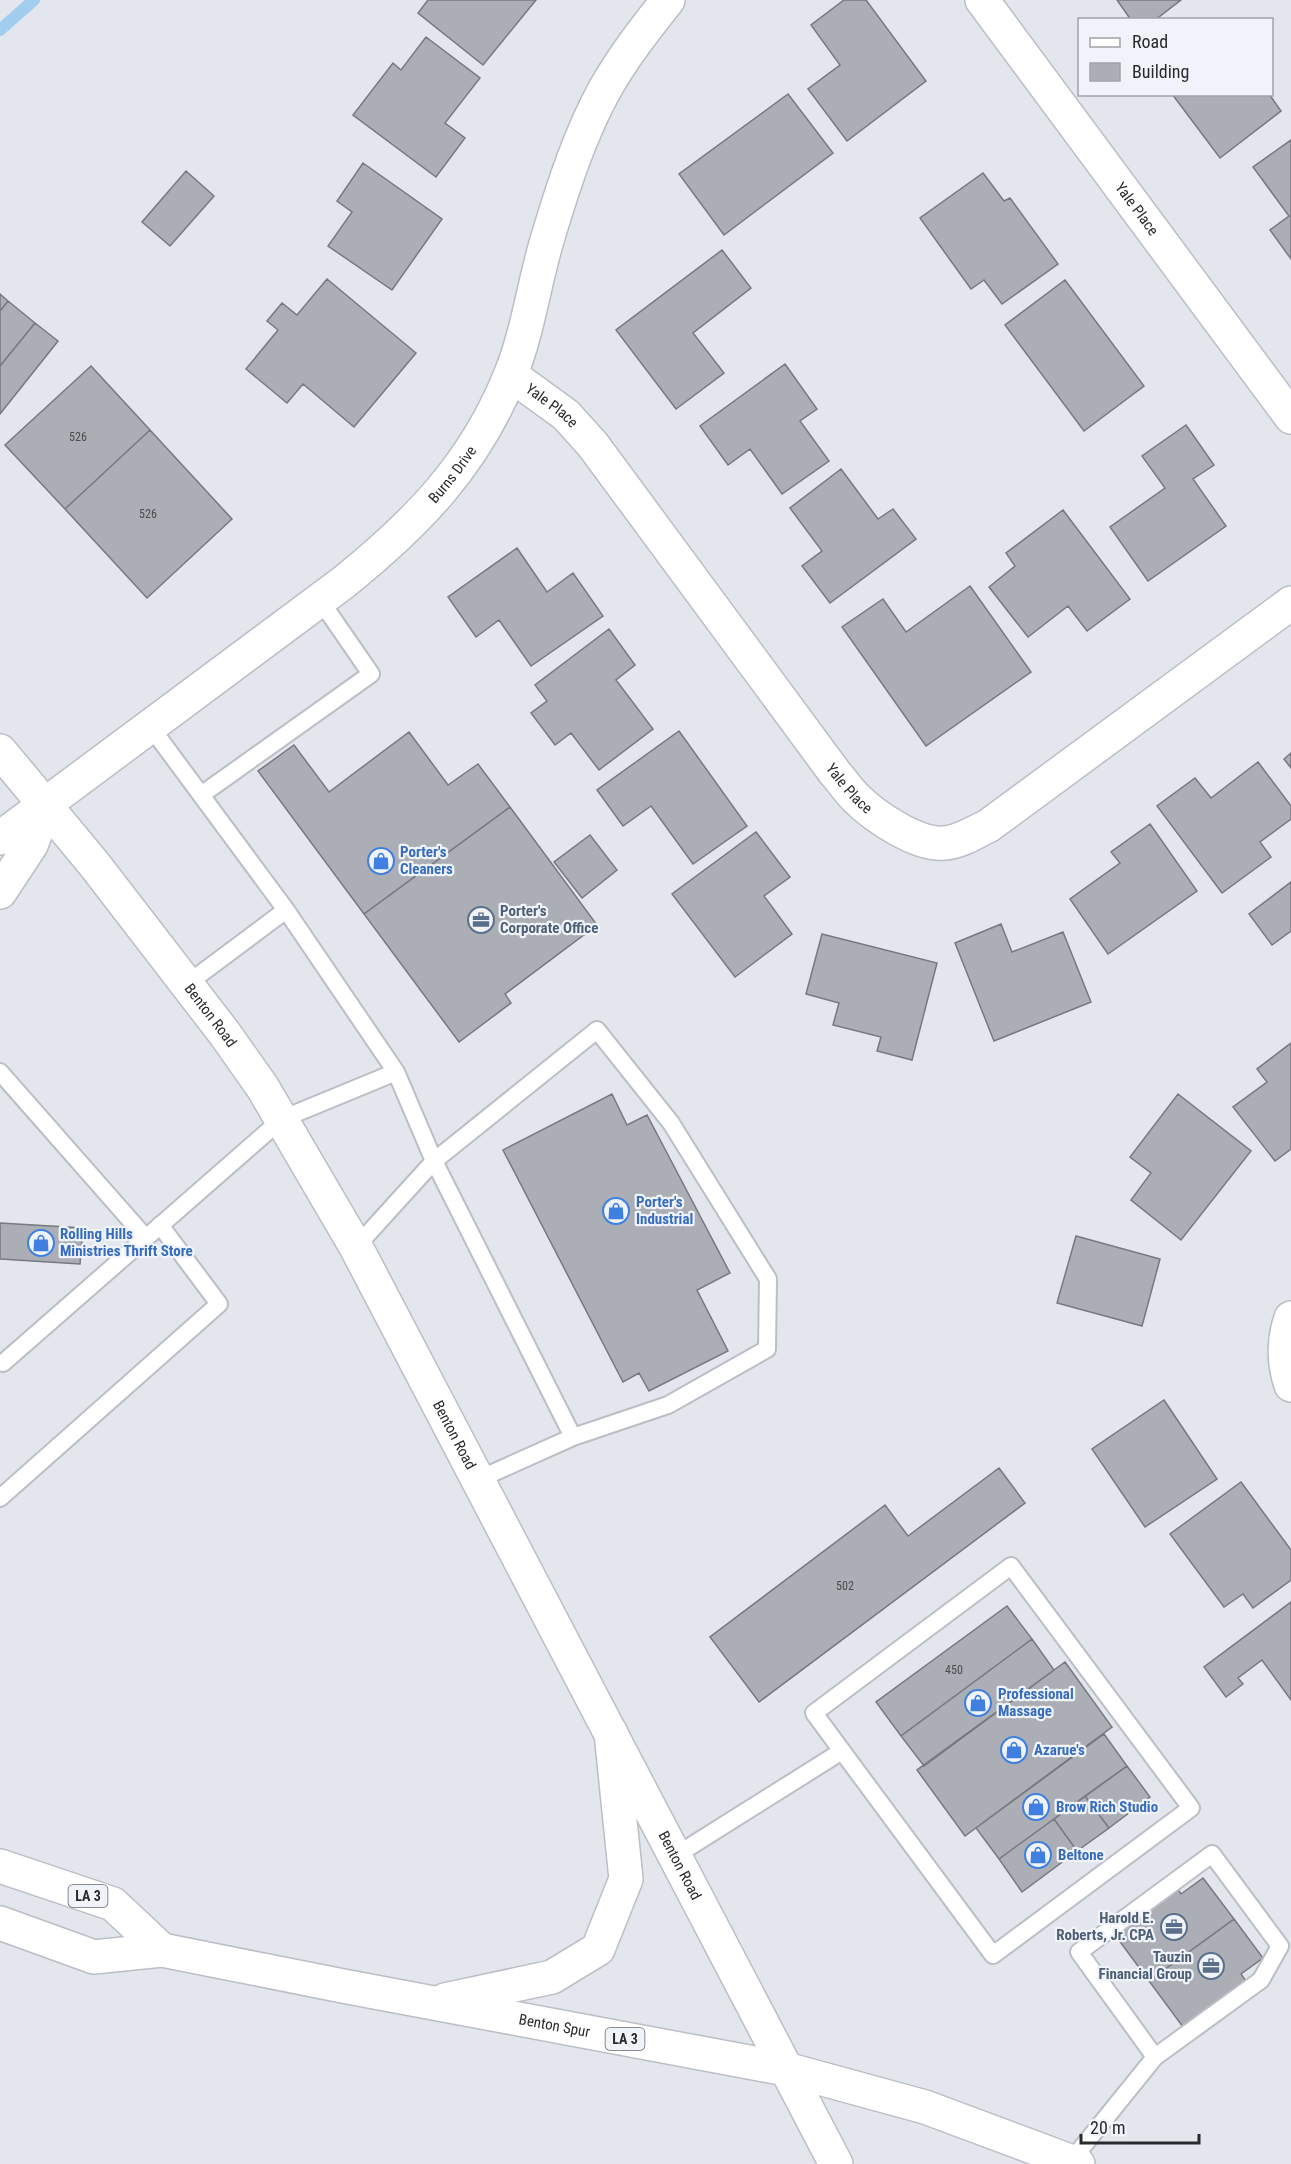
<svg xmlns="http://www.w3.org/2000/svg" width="1291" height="2164" viewBox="0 0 1291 2164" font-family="'Roboto Condensed',sans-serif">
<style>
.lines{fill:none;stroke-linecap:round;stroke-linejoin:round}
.stream{stroke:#a1ceef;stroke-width:12}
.building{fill:#abaeb4;stroke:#76797f;stroke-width:1.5}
.lane-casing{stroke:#bbbec5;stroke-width:20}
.street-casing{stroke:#bbbec5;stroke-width:36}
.secondary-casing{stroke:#bbbec5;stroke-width:36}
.primary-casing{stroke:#bbbec5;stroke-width:36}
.lane{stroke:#fff;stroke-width:16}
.street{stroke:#fff;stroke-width:33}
.secondary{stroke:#fff;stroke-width:33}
.primary{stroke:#fff;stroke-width:33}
.labels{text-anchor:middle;stroke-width:4.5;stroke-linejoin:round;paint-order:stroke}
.number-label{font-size:12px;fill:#4a4b4f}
.shield{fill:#f0f3fa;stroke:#65666a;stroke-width:1.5}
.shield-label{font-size:14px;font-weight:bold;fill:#292a2d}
.street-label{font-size:15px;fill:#292a2d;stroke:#f0f3fa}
.shop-label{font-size:15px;font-weight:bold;fill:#366cbe;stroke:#f0f3fa;text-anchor:start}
.service-label{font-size:15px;font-weight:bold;fill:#4e5e75;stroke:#f0f3fa;text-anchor:end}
</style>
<rect width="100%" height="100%" fill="#e3e6ed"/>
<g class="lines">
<path class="stream" d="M0 30 34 0"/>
</g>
<path class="building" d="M428 0H536L483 65 418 13Z
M844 0H866L926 81 847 141 808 89 840 65 811 25Z
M1117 0H1181L1155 20H1131Z
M426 37 480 78 445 123 465 138 436 177 353 115 393 63 401 70Z
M788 94 833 153 724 235 679 174Z
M1172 94H1269L1281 111 1220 158Z
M1291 140V259L1270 230 1289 216 1253 167Z
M363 163 442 219 392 290 328 246 352 212 337 201Z
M186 171 214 196 170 246 142 222Z
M983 173 1004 201 1010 198 1058 264 1002 304 984 280 971 289 920 218Z
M722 250 751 288 693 333 724 373 676 409 616 330Z
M327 279 416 353 354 427 303 384 287 403 246 369 278 330 267 321 282 303 297 315Z
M1065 280 1144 386 1084 431 1005 325Z
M0 294 8 301 0 311Z
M8 301 35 323 0 366V311Z
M35 323 58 341 0 414V366Z
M785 364 817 409 800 421 829 461 782 494 750 449 728 465 700 426Z
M91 366 150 430 65 509 5 445Z
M1186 425 1214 465 1193 479 1226 526 1148 581 1110 527 1165 488 1142 456Z
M150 430 232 519 147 598 65 509Z
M841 469 878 519 893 509 916 539 830 603 802 566 822 551 790 508Z
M1063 510 1130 599 1087 631 1068 606 1028 637 989 587 1015 566 1006 553Z
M517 548 547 592 573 573 603 616 531 666 499 620 476 637 448 597Z
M970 586 1031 672 926 746 842 627 883 599 906 632Z
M609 629 635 665 616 680 653 729 599 770 571 733 555 745 531 713 547 701 535 685Z
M679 731 747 826 693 864 651 806 623 826 597 790Z
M409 732 448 785 478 764 510 807 364 914 258 771 294 745 329 792Z
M1291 753V768L1284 759Z
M1258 762 1291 806V819L1260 842 1271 857 1222 893 1157 806 1195 778 1211 798Z
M510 807 597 925 505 994 511 1003 459 1042 364 914Z
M1150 824 1197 891 1108 954 1070 899 1120 863 1111 852Z
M756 832 790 877 764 896 792 934 735 977 672 894Z
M590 835 617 870 582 898 554 862Z
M1291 882V931L1272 945 1249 914Z
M1001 924 1012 952 1063 932 1091 1002 994 1041 955 943Z
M822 934 937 963 912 1060 877 1051 881 1037 833 1025 839 1003 806 994Z
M1291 1043V1149L1275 1161 1233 1107 1267 1082 1257 1069Z
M612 1094 627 1125 647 1115 730 1273 697 1290 728 1351 649 1391 639 1373 623 1382 503 1150Z
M1178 1094 1251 1151 1181 1240 1131 1200 1151 1173 1130 1157Z
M0 1223 83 1228 80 1264 0 1259Z
M1076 1236 1160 1259 1142 1326 1057 1303Z
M1164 1400 1217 1479 1145 1527 1092 1449Z
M999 1468 1025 1503 759 1702 710 1637 885 1505 908 1536Z
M1241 1482 1291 1550V1580L1253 1608 1243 1594 1224 1607 1170 1534Z
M1291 1602V1700L1262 1660 1238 1678 1243 1684 1226 1697 1204 1667Z
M1007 1606 1032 1639 901 1736 876 1702Z
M1032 1639 1054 1670 924 1766 901 1736Z
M1065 1662 1112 1727 965 1836 917 1770Z
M1104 1734 1127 1766 999 1859 976 1828Z
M1127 1766 1150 1797 1109 1828 1085 1796Z
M1085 1796 1109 1828 1077 1851 1054 1819Z
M1054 1819 1077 1851 1022 1892 999 1859Z
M1203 1878 1234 1919 1149 1981 1115 1935 1177 1888 1181 1894Z
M1234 1919 1263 1958 1241 1974 1246 1981 1183 2027 1149 1981Z"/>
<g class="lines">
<defs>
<path id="lane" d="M150 726 286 910 187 984
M201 795 371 674 320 600
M286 910 396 1072 434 1161 573 1437 477 1480
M0 1072 146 1238
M356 1247 434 1161 597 1030 671 1123 768 1279 767 1349 668 1405 573 1437
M3 1363 282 1119 396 1072
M0 1498 219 1304 160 1225
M675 1856 842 1751 993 1955 1191 1808 1011 1566 814 1713 842 1751
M1071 2161 1155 2057 1079 1952 1212 1854 1280 1946 1261 1980 1155 2057"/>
<g id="street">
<path id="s1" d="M982 0 1291 417"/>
<path id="s2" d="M511 375 566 415 593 445 835 773C842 781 848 790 856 798 875 817 918 846 945 843 960 842 975 832 988 826L1291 603"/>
<path id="s3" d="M0 838 344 582C417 523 474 465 510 376 528 333 534 282 548 237 563 187 580 134 605 89 623 57 645 29 668 0"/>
<path d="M0 892 31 845 46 806"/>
<path d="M1291 1318C1283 1341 1283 1362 1291 1385"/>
</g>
<g id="secondary">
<path id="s4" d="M0 751 94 864 225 1034 263 1088 356 1247 836 2164"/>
</g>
<g id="primary">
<path d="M0 1866 113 1904 162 1950"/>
<path id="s5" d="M0 1923 94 1957 162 1950 348 1987 786 2069 925 2107 1078 2164"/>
<path d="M445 2000 552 1977 598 1949 626 1879 611 1733"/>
</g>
</defs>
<use href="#lane" class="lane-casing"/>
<use href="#street" class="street-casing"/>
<use href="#secondary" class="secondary-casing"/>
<use href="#primary" class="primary-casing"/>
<use href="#lane" class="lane"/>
<use href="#street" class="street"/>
<use href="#secondary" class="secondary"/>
<use href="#primary" class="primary"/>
</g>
<defs>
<symbol id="shop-ring" viewBox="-11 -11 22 22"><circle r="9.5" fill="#f0f3fa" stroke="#3f7fe0" stroke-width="1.5"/><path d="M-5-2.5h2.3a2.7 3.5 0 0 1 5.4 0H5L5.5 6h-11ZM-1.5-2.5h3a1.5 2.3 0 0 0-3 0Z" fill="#3f7fe0"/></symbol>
<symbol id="office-ring" viewBox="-11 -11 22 22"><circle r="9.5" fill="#f0f3fa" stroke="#5c6f8a" stroke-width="1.5"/><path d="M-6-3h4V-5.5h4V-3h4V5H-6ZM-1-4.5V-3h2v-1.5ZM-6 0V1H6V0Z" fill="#5c6f8a"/></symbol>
</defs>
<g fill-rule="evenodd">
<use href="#shop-ring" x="366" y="846" width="30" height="30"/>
<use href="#office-ring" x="466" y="905" width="30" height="30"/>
<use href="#shop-ring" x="601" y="1196" width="30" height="30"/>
<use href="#shop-ring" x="26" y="1228" width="30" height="30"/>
<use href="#shop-ring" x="963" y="1688" width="30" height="30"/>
<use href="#shop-ring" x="999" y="1735" width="30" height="30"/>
<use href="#shop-ring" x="1021" y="1792" width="30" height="30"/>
<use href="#shop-ring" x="1023" y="1840" width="30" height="30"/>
<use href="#office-ring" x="1159" y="1912" width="30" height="30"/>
<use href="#office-ring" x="1196" y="1951" width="30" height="30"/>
</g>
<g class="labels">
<g class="number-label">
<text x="78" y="441">526</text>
<text x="148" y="518">526</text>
<text x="845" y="1590">502</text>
<text x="954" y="1674">450</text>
</g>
<g class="shield">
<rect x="68.5" y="1885" width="39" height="22" rx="4.5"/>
<rect x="605.5" y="2028" width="39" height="22" rx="4.5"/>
</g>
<g class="shield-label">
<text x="88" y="1901">LA 3</text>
<text x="625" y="2044">LA 3</text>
</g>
<g class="street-label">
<text dy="5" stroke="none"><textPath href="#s1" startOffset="260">Yale Place</textPath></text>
<text dy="5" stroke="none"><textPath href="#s2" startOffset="51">Yale Place</textPath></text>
<text dy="5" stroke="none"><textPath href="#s3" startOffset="582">Burns Drive</textPath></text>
<text dy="5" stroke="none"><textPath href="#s2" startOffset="537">Yale Place</textPath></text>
<text dy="5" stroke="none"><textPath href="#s4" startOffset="338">Benton Road</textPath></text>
<text dy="5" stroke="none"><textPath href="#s4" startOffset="824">Benton Road</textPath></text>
<text dy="5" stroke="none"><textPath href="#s4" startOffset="1310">Benton Road</textPath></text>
<text dy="5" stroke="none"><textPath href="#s5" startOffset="568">Benton Spur</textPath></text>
</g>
<g class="shop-label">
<text x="400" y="857">Porter's<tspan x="400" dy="17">Cleaners</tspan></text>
<text x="636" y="1207">Porter's<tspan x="636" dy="17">Industrial</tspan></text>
<text x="60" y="1239">Rolling Hills<tspan x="60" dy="17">Ministries Thrift Store</tspan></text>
<text x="998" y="1699">Professional<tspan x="998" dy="17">Massage</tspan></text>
<text x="1034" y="1755">Azarue's</text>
<text x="1056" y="1812">Brow Rich Studio</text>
<text x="1058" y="1860">Beltone</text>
</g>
<g class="service-label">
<text x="500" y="916" text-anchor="start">Porter's<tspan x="500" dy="17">Corporate Office</tspan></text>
<text x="1154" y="1923">Harold E.<tspan x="1154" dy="17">Roberts, Jr. CPA</tspan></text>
<text x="1192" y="1962">Tauzin<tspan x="1192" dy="17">Financial Group</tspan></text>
</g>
</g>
<rect x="1078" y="18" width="195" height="78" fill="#f0f3fa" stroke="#a0a3a8" stroke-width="1.5"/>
<rect x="1090" y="38" width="30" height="9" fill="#ffffff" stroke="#a0a3a8" stroke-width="1.5"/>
<text x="1132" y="48" font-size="18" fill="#292a2d">Road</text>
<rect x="1090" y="63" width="30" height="18" fill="#abaeb4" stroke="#a0a3a8" stroke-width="1.5"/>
<text x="1132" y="78" font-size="18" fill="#292a2d">Building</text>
<path d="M1081 2134v9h118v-9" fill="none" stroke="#292a2d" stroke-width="3"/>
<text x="1090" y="2134" font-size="18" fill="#292a2d" stroke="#f0f3fa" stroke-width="4.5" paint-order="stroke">20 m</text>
</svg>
